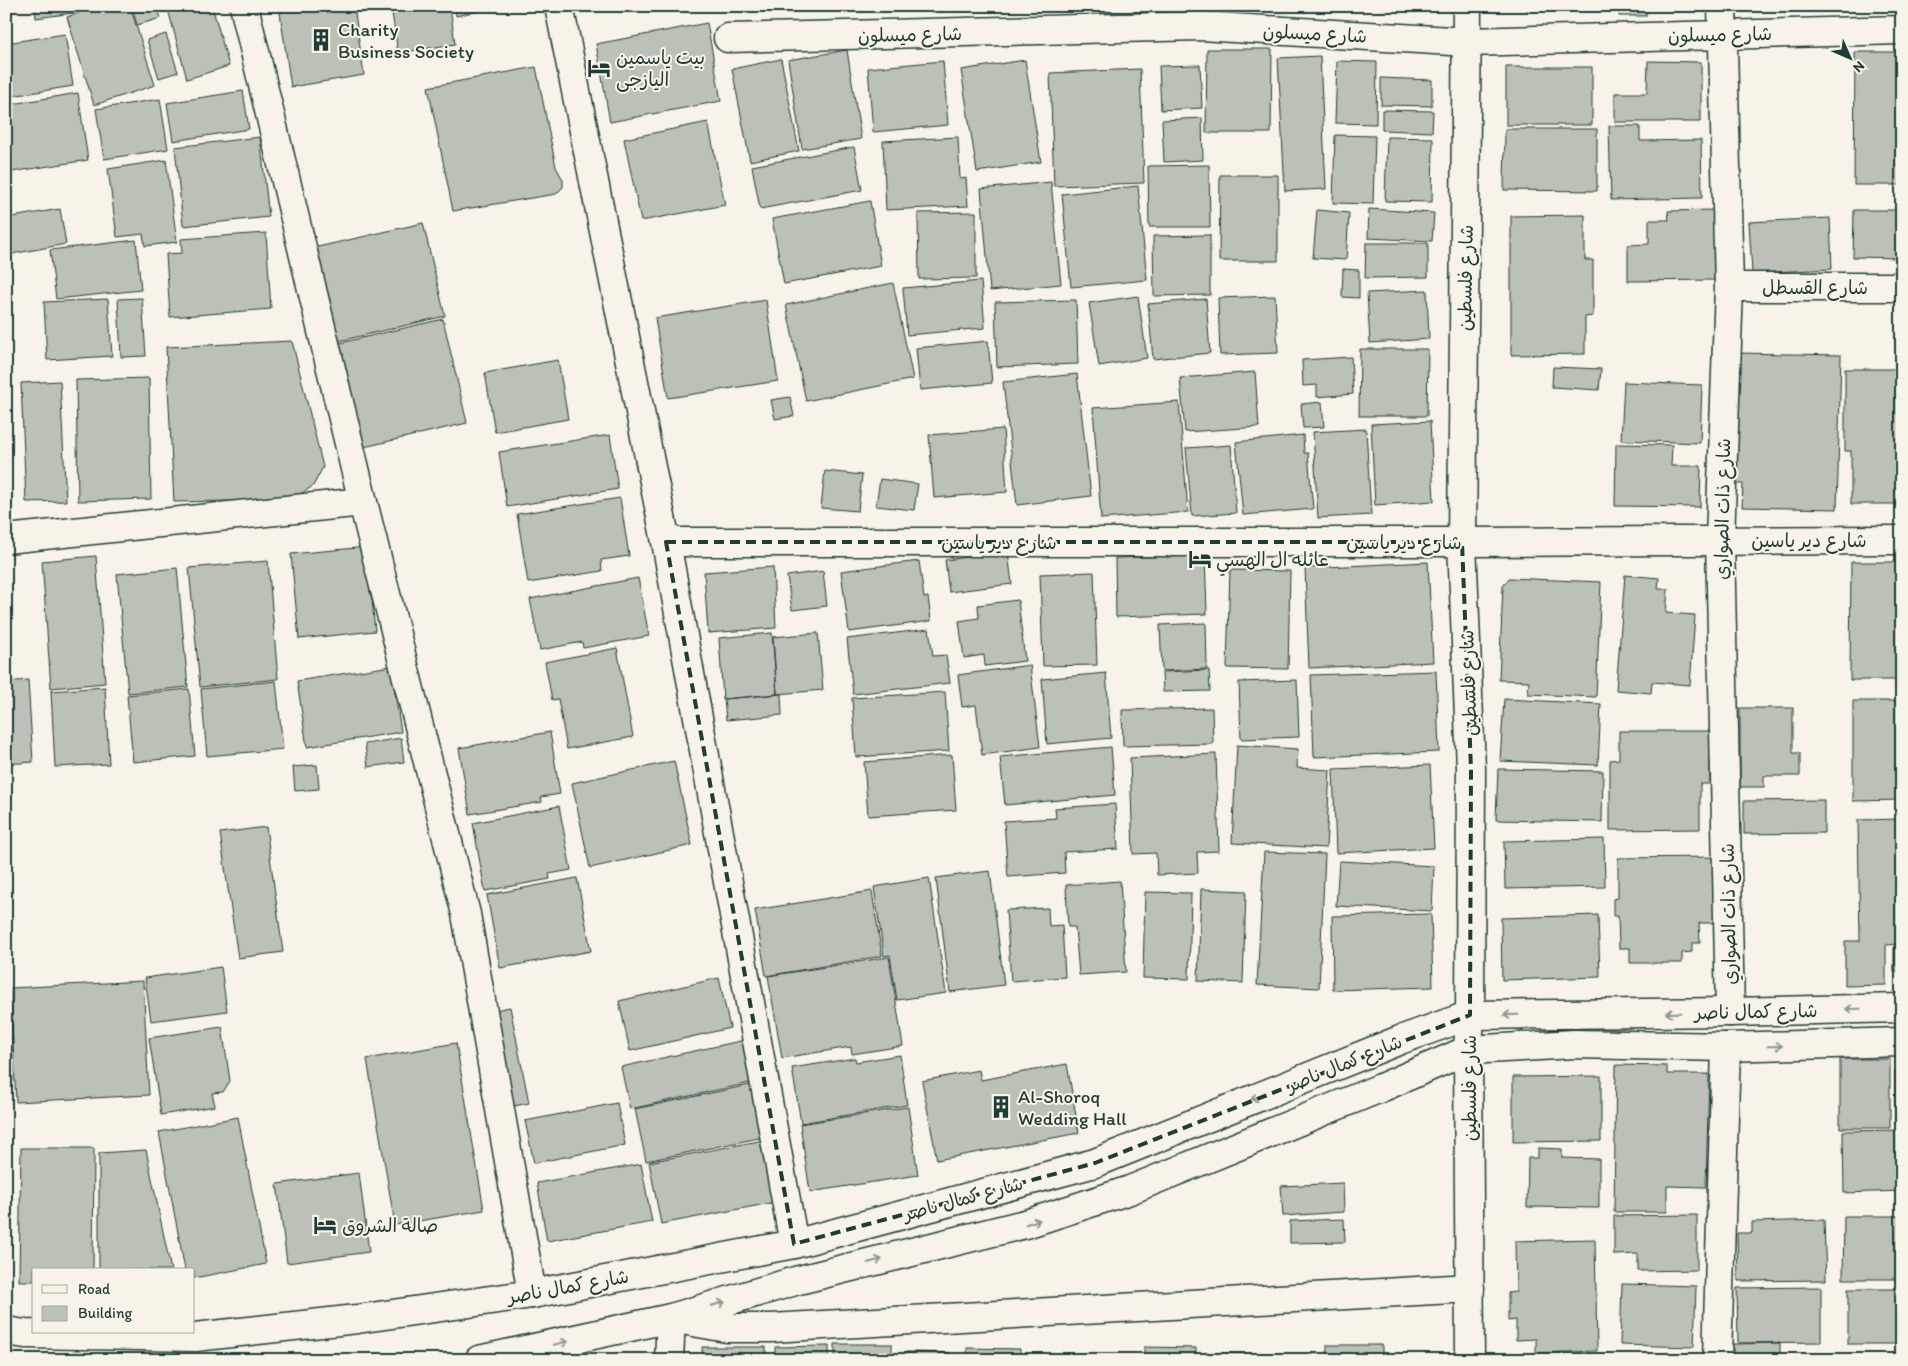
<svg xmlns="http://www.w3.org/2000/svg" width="1908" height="1366" viewBox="0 0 1908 1366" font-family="Itim,'Playpen Sans Arabic',sans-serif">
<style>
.building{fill:#bbc1b6;stroke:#1f3d34}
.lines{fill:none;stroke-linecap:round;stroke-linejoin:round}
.minor-casing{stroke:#1f3d34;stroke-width:31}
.tertiary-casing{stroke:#1f3d34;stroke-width:31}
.secondary-casing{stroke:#1f3d34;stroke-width:31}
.minor{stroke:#f7f3e8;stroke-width:28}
.tertiary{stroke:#f7f3e8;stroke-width:28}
.secondary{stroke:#f7f3e8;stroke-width:28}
.oneway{stroke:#8b988e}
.marked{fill:none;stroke:#1f3d34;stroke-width:4;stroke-dasharray:10 6;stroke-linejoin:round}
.labels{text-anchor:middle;stroke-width:4;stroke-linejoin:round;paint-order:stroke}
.poi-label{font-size:19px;fill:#1f3d34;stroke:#f7f3e8;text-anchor:start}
.street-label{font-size:19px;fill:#1f3d34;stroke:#f7f3e8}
</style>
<rect width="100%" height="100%" fill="#f7f3e8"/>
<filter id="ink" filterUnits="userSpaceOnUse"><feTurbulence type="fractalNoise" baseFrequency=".02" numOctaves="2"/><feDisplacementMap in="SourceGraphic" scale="10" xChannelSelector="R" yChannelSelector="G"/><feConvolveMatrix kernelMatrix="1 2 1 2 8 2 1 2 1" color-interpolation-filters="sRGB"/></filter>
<g filter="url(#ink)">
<path class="building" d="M35 6H73L74 13 36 18Z
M101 6H130L155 85 94 105 67 17Z
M132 6H157L161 18 137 25Z
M167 6H212L229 66 187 79Z
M279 6H354L364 75 291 87Z
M391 6H450L455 44 398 53Z
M455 6H481L482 10 456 16Z
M1379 6H1440L1439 10 1379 8Z
M1527 6H1610V10L1527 11Z
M1619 6H1646V16H1619Z
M707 23 721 101 610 122 596 44Z
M65 34 73 86 6 97V43Z
M166 34 178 72 159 78 147 40Z
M1207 49H1272L1271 133H1206Z
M847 50 861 139 802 149 788 60Z
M1855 52H1902V185H1854Z
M1320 56 1326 189 1285 191 1278 58Z
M781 59 799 151 750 161 732 69Z
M1025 60 1041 162 977 172 961 70Z
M943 61 948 125 873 132 868 68Z
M1337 61 1377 62 1376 124 1335 123Z
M1648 61 1701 62V122H1615V93H1647Z
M1200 65 1202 108 1161 110 1159 66Z
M536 67 556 167 563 180V187L556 194 453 211 428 87Z
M1506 67H1592V125H1506Z
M1140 69 1144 183 1054 186 1050 73Z
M1381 78 1432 80V106L1381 105Z
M243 91 249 129 173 141 167 103Z
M78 93 88 160 11 172 6 145V105Z
M160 99 168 149 104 159 96 109Z
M1382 110 1433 111 1432 132 1382 130Z
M1202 118 1203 160 1164 162 1162 120Z
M708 122 725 205 641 221 624 139Z
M1609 126H1640V141L1701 140 1702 198 1611 200Z
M1505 129H1597V191L1504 190Z
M1335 135 1375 136 1373 204 1333 203Z
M260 137 269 217 183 226 175 147Z
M958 137 960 179 966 178 968 206 886 210 883 141Z
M1387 137 1433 138 1432 202 1385 201Z
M854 147 862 190 760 209 752 166Z
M166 160 177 242 145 246 143 234 117 237 108 169Z
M1209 165 1210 227H1149L1148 166Z
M1220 175H1278V261H1219Z
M1051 182 1061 284 990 291 981 189Z
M1138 186 1147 280 1071 287 1062 194Z
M870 201 881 266 784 284 772 219Z
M60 209 66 244 6 255V218Z
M1369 209 1434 213 1432 241 1368 238Z
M1317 210 1349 213 1346 260 1313 258Z
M1714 210 1715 280 1628 281V245L1649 244V220H1669L1668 211Z
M1854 210H1902V258L1853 257Z
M976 212V278L919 279 918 213Z
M1585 215V260H1593V316L1585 317V354L1511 355V216Z
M1830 218 1832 269 1752 273 1749 222Z
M423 223 445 316 331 343 309 249Z
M266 233 271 309 170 317 166 254 182 253 181 239Z
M1210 235V295L1154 296 1153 236Z
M136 240 141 290 56 299 50 250Z
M1366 243H1428V277L1365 278Z
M1343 269 1359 270V298L1342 297Z
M981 281 985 328 907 335 903 288Z
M893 283 913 379 806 401 786 305Z
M1427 290 1429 339 1370 343 1367 293Z
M1138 296 1147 358 1099 366 1089 303Z
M1275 296 1278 353 1220 355 1218 298Z
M142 298 146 356 121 357 118 299Z
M108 299 112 356 47 360 44 302Z
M1206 299 1210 353 1153 359 1148 304Z
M766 300 778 381 668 398 655 318Z
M1076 300 1078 364 997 367 995 302Z
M443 319 467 423 364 447 340 343Z
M292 341 323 467 313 486 291 500 174 502 166 347Z
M988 341 992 383 920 390 916 348Z
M1360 349H1428L1427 416H1359Z
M1736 353 1841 355 1837 509 1742 507 1743 484H1733Z
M1351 357 1353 394 1317 397V385L1303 386 1302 360Z
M558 360 568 419 495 432 485 373Z
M1553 367 1601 369 1599 390 1552 387Z
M1845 369H1902V504H1851V451H1845Z
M1255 372 1259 427 1185 432 1180 378Z
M1077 374 1091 496 1017 505 1003 382Z
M149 378 151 499 78 501 76 380Z
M60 381 66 501 26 502 21 383Z
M1624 382 1702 385 1700 443 1621 440Z
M790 397 794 416 775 419 771 400Z
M1179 402 1188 512 1101 519 1093 408Z
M1322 402 1324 427 1303 428 1301 404Z
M1430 421 1434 501 1375 505 1371 424Z
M1003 429 1007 492 934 498 929 435Z
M1366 429 1371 515 1318 518 1313 432Z
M610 435 618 489 507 507 499 452Z
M1303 435 1304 453H1308L1313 509 1243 515 1236 442Z
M1616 444 1672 445 1671 466H1701L1700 507 1615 506Z
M1231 445 1236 513 1192 516 1186 448Z
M825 471 862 475 858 511 821 508Z
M880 479 918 484 914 510 876 506Z
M620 498 629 556 601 560 602 571 528 583 517 514Z
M367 547 375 631 299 639 291 554Z
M1008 552 1012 584 949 592 945 560Z
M1205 555 1207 614 1116 617 1115 558Z
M96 556 105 683 51 688 42 561Z
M268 561 278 679 200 687 189 568Z
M919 561 924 598 928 597 931 621 849 632 841 571Z
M1428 562 1433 662 1309 668 1305 568Z
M1851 562H1902V680H1850Z
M773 567 776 628 708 633 704 572Z
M177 568 188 687 128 693 117 574Z
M1230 570 1290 571 1288 669 1227 668Z
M823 571 827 606 792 610 787 576Z
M1094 572 1097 665 1043 666 1040 574Z
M1625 575 1659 578 1658 589H1668L1666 613 1695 615 1690 685 1652 682 1651 693 1616 690Z
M638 578 649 636 583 648 582 642 540 650 530 599Z
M1509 578 1601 582 1596 697 1528 694 1529 681 1499 680 1503 586Z
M1018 600 1025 661 985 666 984 655 964 658 959 621 979 618 978 605Z
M1206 623 1207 669 1162 671 1160 625Z
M929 629 933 656 946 655 950 683 853 694 847 639Z
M772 633 777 694 723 699 719 638Z
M818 633 823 690 777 694 773 637Z
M617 648 633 737 567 749 558 699 552 700 545 662Z
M1030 665 1040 747 982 755 976 705 962 707 958 675Z
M391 666 401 732 307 747 297 681Z
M1209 670 1210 691 1163 692 1162 672Z
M1436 671 1439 752 1314 757 1311 675Z
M1106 673 1111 738 1047 744 1042 679Z
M28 680 33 762 6 764V682Z
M1297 680 1299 737 1241 739 1239 682Z
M276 681 283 749 207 756 201 689Z
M105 687 109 764 55 767 51 691Z
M189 689 195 756 133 762 127 695Z
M945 692 949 751 856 757 852 698Z
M781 694 782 715 726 720 724 699Z
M1504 699 1601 704 1598 765 1500 761Z
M1853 701H1902V800L1853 801Z
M1212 708 1213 744 1123 746 1122 710Z
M1740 708H1793V753H1800V776H1764V787H1740Z
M1619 731H1710V784H1700V829L1610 830V760L1619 759Z
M550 732 560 794 541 797 542 802 470 814 459 748Z
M401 738 404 762 368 767 365 744Z
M1237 745 1298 749 1297 768 1330 770 1326 848 1232 843Z
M1111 747 1115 795 1005 805 1000 757Z
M1216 754 1219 851 1197 852 1198 873 1157 875 1156 853 1133 854 1130 758Z
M952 755 956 810 868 816 864 762Z
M674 761 692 845 590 868 572 783Z
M317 765 319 789 295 791 293 767Z
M1430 765 1434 848 1336 853 1333 769Z
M1498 769 1603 771 1602 822 1496 820Z
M1824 800V833L1744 834V801Z
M1115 804 1118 849 1064 852 1065 873 1008 877 1004 821 1056 818 1055 808Z
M559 806 571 870 549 874 550 879 485 891 473 823Z
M1902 819V944L1886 945V985L1845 986V941H1860L1858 820Z
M266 827 283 952 238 958 220 833Z
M1604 839 1605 887 1505 889 1504 841Z
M1264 852 1325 854 1319 988 1257 985Z
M1718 857V923H1699L1700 943H1692V952L1682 953V963H1630V948H1619L1618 916H1613V899L1618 898V858Z
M1339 861 1434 866 1432 911 1336 906Z
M990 871 1004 985 950 992 936 878Z
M577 878 591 951 500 968 487 895Z
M929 878 946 993 897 1000 890 955 884 956 874 887Z
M1120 881 1126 972 1079 975 1075 927H1068L1066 885Z
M1201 889 1246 891 1243 983 1198 981Z
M872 891 882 956 766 976 755 910Z
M1145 892 1191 893 1189 979 1143 978Z
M1048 908 1049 926 1062 925 1065 977 1011 981 1006 910Z
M1431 914 1433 987 1333 990 1332 916Z
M1598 915 1600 977 1502 980 1501 918Z
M1894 948H1902V972H1894Z
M889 957 903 1046 852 1054 851 1047 782 1058 768 976Z
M221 967 227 1011 151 1021 145 978Z
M719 978 730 1028 630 1051 619 1001Z
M143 981 149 1095 16 1102 10 988Z
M510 1007 529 1103 514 1106 495 1010Z
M6 1011H11L13 1081 6 1082Z
M222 1027 230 1081 223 1092 212 1093 215 1106 161 1115 149 1038Z
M745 1040 754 1082 630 1109 621 1067Z
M456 1043 484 1210 395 1225 367 1059Z
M900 1055 907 1105 801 1123 792 1068 855 1058 856 1062Z
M1840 1059H1890V1128H1840Z
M1900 1062H1902V1123L1895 1124V1072L1900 1071Z
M1067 1064 1079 1133 937 1160 922 1081 979 1070 981 1080Z
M1616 1065 1667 1066V1074H1709L1706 1187 1667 1186V1212H1614Z
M1601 1076V1141L1513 1142V1077Z
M754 1084 764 1137 646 1161 635 1109Z
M617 1103 625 1145 534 1163 525 1121Z
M908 1107 918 1175 810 1192 800 1124Z
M238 1117 266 1264 194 1278V1270H185L159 1132Z
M1902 1130V1191L1844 1193 1843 1131Z
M764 1140 776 1202 661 1224 649 1162Z
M21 1148H94L93 1270H34V1281H19Z
M1538 1148 1562 1149V1158L1599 1159V1208L1527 1207 1528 1158H1538Z
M146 1150 171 1270H99V1153Z
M641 1164 652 1222 547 1241 537 1183Z
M359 1173 369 1252 287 1263 277 1184Z
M1343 1183 1344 1212 1283 1216 1281 1186Z
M1697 1215V1270L1638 1271V1254L1614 1255V1216Z
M1844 1216H1902V1279H1843Z
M1344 1219 1345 1242 1290 1243V1221Z
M1824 1220 1826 1280 1738 1281 1737 1233H1752V1222Z
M1595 1239 1597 1351 1536 1353V1339L1516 1340V1320L1508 1321V1293L1516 1292 1515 1241Z
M1622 1284 1696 1286 1694 1347 1620 1345Z
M1821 1287V1342L1738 1343 1737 1288Z
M1848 1289H1902V1344H1848Z
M1780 1343V1360H1733V1344Z
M835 1344H892V1360H835Z
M1327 1345H1382V1360H1327Z
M829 1346V1360H775V1347Z
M702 1347H766V1360H703Z
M1144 1347 1196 1348V1360H1144Z
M967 1348 1020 1349V1360H967Z
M906 1352 951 1353V1360H906Z
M1206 1353 1257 1354V1360H1206Z
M1266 1354 1318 1355V1360H1266Z
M1029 1356 1078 1357V1360H1029Z
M1082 1356 1139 1358V1360H1082Z"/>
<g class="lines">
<defs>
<path id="minor" d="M244 6 363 502
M559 6 666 542 794 1244
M1722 6 1729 287 1720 540 1730 1012
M728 38 1200 26 1468 42 1902 30
M1729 287H1902
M6 539 363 502 466 914 532 1294
M666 542H1462L1902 540
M669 1360 671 1318 727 1328H771L1470 1288
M1717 1360 1726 1047"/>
<path id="tertiary" d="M1467 6 1462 542 1471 769 1470 1015 1468 1050 1470 1360"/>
<path id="secondary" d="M6 1331 25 1334 195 1337 357 1319 532 1294 794 1244 1095 1163 1400 1040 1470 1015 1730 1012 1902 1008
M479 1360 671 1318 795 1281 1029 1223 1130 1190 1383 1087 1468 1050 1574 1044 1726 1047 1902 1042"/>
</defs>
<use href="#minor" class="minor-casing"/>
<use href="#tertiary" class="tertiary-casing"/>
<use href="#secondary" class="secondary-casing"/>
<use href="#minor" class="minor"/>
<use href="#tertiary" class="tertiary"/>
<use href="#secondary" class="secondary"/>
</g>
<defs><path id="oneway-shaft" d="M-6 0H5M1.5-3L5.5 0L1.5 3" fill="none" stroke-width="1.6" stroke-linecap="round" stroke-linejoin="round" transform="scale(1.25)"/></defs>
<g class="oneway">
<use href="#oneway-shaft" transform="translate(1853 1009) rotate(179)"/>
<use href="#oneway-shaft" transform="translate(1673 1013) rotate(179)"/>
<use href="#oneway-shaft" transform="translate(1511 1015) rotate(179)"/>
<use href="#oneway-shaft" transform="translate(1775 1046) rotate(-1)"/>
<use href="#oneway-shaft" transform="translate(1258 1097) rotate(158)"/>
<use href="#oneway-shaft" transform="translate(1033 1222) rotate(-17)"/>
<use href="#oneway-shaft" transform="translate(875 1261) rotate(-14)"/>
<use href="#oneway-shaft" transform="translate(718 1304) rotate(-16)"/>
<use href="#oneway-shaft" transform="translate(561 1343) rotate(-13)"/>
</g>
</g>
<path class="marked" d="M666 542H1462L1471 769 1470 1015 1095 1163 794 1244Z"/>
<defs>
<symbol id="building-bare" viewBox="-9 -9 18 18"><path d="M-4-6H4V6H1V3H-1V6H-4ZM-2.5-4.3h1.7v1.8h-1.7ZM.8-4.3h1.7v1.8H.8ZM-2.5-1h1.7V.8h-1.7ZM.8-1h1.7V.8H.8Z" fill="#1f3d34" stroke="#f7f3e8" stroke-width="2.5" paint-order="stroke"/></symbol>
<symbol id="hotel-bare" viewBox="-9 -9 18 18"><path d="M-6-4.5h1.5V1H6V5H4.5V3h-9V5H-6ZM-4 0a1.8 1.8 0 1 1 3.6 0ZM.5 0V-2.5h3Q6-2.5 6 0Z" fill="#1f3d34" stroke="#f7f3e8" stroke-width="2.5" paint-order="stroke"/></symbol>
</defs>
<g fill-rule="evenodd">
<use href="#building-bare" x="305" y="24" width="32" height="32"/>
<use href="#hotel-bare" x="583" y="52" width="32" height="32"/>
<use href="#hotel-bare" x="1184" y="543" width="32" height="32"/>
<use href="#building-bare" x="985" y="1091" width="32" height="32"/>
<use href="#hotel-bare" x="309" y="1209" width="32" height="32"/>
</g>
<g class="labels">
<g class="poi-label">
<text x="338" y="36">Charity<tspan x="338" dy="22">Business Society</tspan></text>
<text x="616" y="64">بيت ياسمين<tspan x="616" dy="22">اليازجى</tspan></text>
<text x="1216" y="566">عائله ال الهسي</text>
<text x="1018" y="1103">Al-Shoroq<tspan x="1018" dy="22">Wedding Hall</tspan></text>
<text x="342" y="1232">صالة الشروق</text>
</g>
<g class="street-label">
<text transform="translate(1315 33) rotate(3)" y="7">شارع ميسلون</text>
<text transform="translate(910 34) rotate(-1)" y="7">شارع ميسلون</text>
<text transform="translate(1720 34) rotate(-1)" y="7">شارع ميسلون</text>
<text transform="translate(1465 278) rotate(-89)" y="7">شارع فلسطين</text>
<text x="1815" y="294">شارع القسطل</text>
<text transform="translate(1722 509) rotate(-89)" y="7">شارع ذات الصواري</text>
<text x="1809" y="547">شارع دير ياسين</text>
<text x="999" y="549">شارع دير ياسين</text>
<text x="1404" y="549">شارع دير ياسين</text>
<text transform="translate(1468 683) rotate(-92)" y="7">شارع فلسطين</text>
<text transform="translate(1728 914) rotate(-91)" y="7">شارع ذات الصواري</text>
<text transform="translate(1756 1011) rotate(-1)" y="7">شارع كمال ناصر</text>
<text transform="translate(1344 1063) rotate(-22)" y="7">شارع كمال ناصر</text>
<text transform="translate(1469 1088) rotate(-90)" y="7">شارع فلسطين</text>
<text transform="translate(963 1198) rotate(-15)" y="7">شارع كمال ناصر</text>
<text transform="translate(568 1286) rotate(-10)" y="7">شارع كمال ناصر</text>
</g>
</g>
<rect width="1908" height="1366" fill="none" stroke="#f7f3e8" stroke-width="25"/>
<rect x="12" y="12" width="1883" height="1341" fill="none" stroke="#1f3d34" stroke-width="2" filter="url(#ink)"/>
<rect x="32" y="1268" width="162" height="65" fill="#f7f3e8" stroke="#a1aaa0"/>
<rect x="42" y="1285" width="25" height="8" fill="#f7f3e8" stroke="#a1aaa0"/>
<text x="78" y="1294" font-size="15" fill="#1f3d34">Road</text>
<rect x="42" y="1306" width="25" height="15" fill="#bbc1b6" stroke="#a1aaa0"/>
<text x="78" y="1318" font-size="15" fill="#1f3d34">Building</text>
<g transform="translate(1850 58) rotate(135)" stroke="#f7f3e8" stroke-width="4" paint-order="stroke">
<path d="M0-4L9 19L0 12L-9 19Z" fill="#1f3d34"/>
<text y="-8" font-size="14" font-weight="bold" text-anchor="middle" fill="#1f3d34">N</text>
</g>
</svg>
